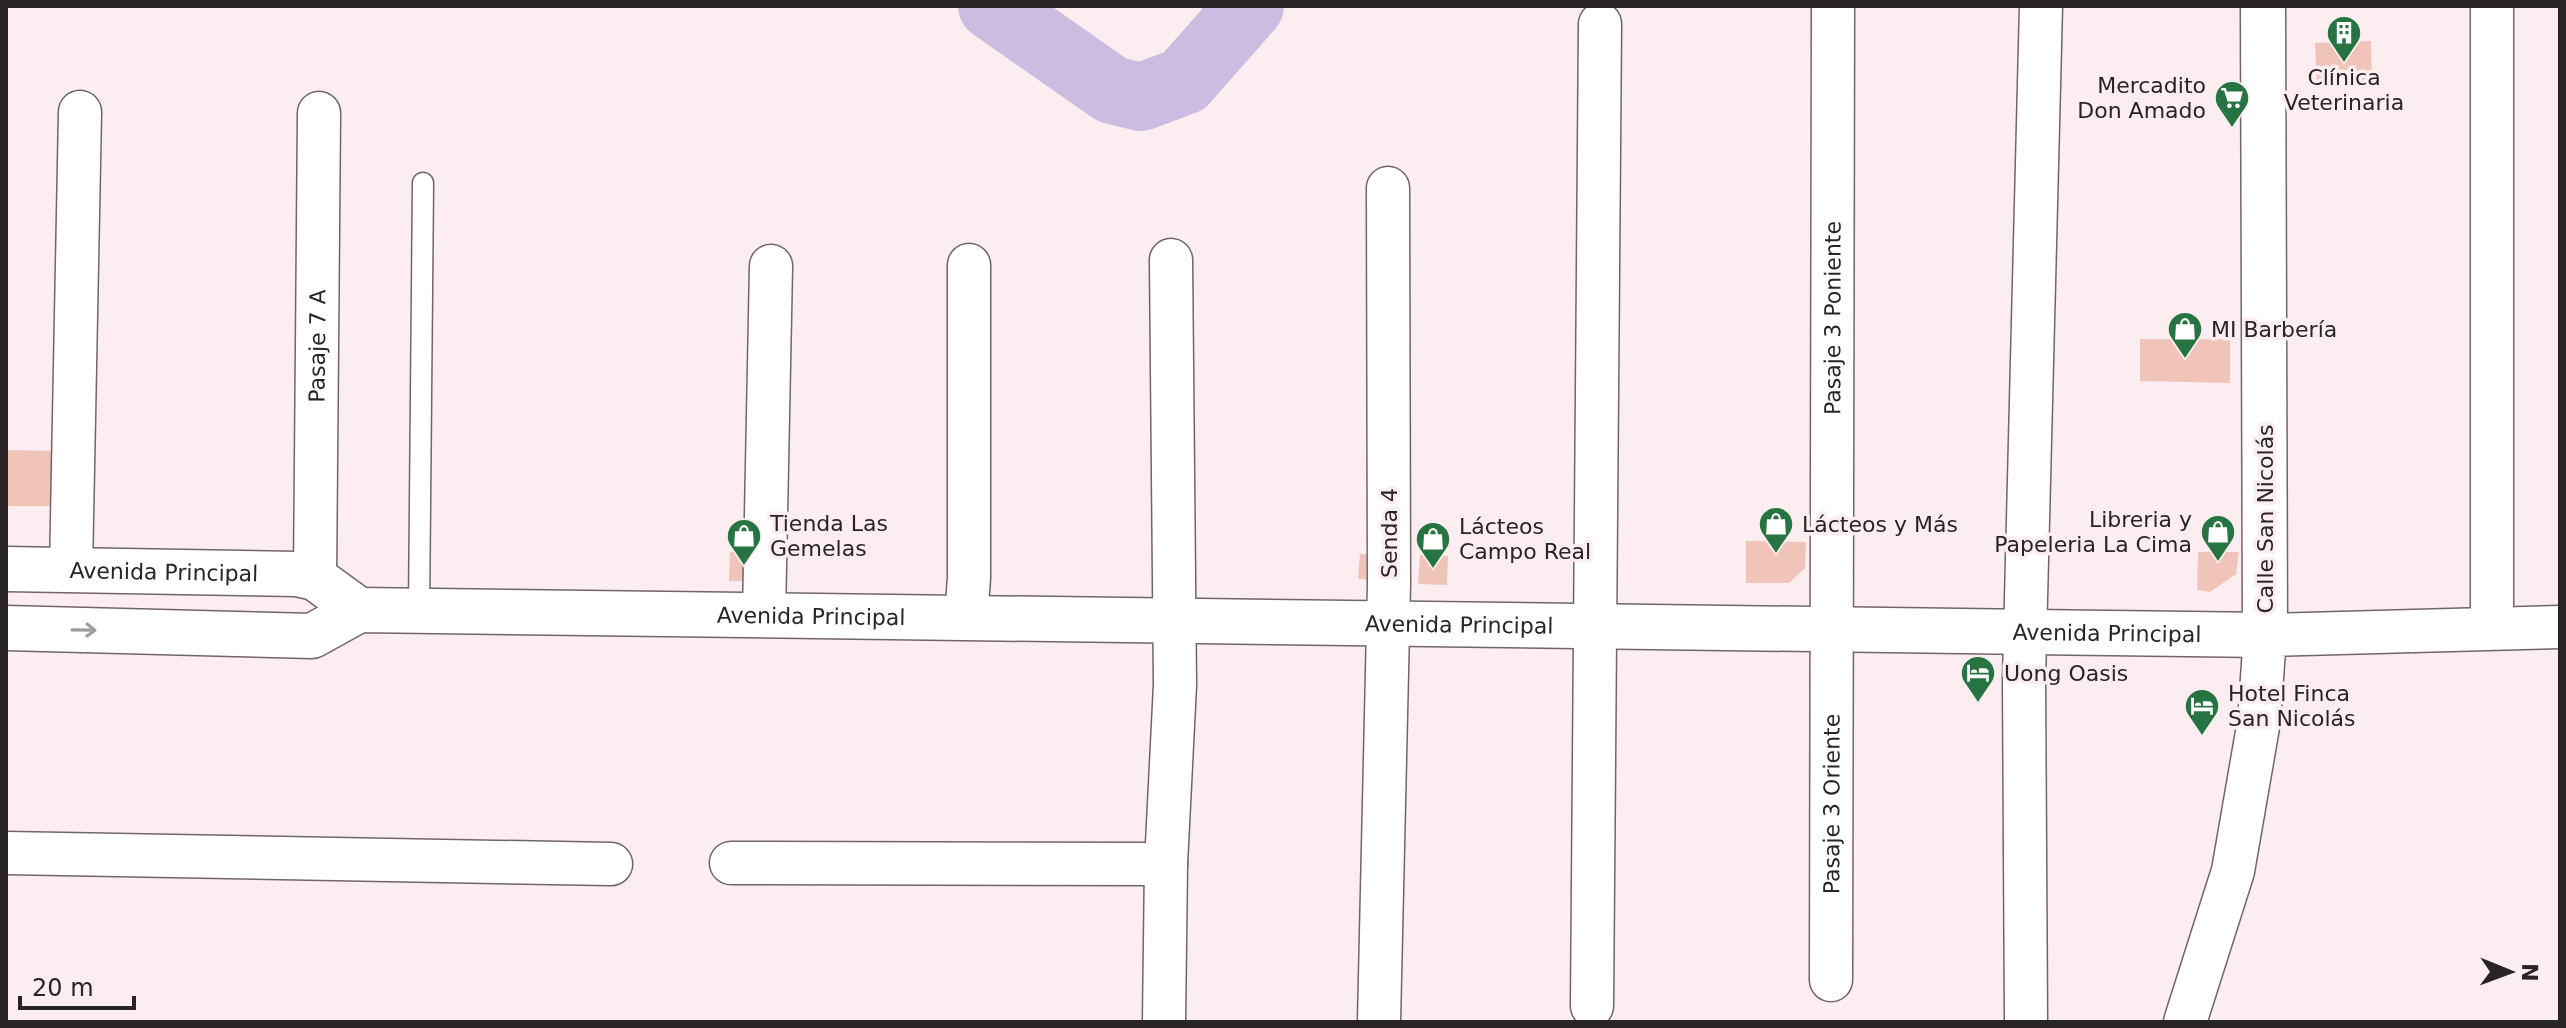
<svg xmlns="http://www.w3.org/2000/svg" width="2566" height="1028" viewBox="0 0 2566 1028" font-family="'DejaVu Sans',sans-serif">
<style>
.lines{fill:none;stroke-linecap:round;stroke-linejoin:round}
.river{stroke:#ccbce1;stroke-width:68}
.building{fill:#f1c4b9}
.lane-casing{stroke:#726568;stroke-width:23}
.street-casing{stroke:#726568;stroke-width:45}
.secondary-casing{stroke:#726568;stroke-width:47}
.lane{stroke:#fff;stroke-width:20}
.street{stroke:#fff;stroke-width:42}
.secondary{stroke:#fff;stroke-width:44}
.oneway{stroke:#9f9c9d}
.labels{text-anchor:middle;stroke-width:7;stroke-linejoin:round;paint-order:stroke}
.poi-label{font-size:22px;fill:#292425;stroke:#fcedf0;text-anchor:start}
.street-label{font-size:22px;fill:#292425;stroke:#fcedf0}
</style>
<rect width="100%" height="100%" fill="#fcedf0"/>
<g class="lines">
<path class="river" d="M992 6 1112 90 1141 97 1184 81 1250 6"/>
</g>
<path class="building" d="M2371 41 2372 85 2317 86 2315 43Z
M2140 339H2230V383L2140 381Z
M6 450 55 451 54 506H6Z
M1746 541 1806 542 1805 568 1789 583H1746Z
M730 552 759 553V581H729Z
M2198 552H2239L2236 574 2210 592 2197 590Z
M1360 554 1377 555 1376 580 1358 579Z
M1420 555 1448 556 1447 585 1418 584Z"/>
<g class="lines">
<defs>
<path id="lane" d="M419 611 423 183"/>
<g id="street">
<path d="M71 570 80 112"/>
<path id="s1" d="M315 578 319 113"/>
<path d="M764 615 771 266"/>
<path d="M966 618 969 578V265"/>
<path d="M2492 628V6"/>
<path d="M6 853 611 864"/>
<path d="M731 863 1166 864"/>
<path id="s2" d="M1831 980 1833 6"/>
<path d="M1592 1006 1600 24"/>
<path d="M1164 1022 1166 864 1175 685 1171 260"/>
<path d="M1379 1022 1389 584 1388 188"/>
<path d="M2026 1022 2024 678 2041 6"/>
<path d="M2185 1022 2233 871 2259 721 2265 635 2560 627"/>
</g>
<g id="secondary">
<path id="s3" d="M6 569 297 574 315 578 359 610"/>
<path id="s4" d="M6 628 312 636 359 610 2265 635 2263 6"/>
</g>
</defs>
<use href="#lane" class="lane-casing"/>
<use href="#street" class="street-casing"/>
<use href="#secondary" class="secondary-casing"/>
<use href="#lane" class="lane"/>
<use href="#street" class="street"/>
<use href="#secondary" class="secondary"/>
</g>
<defs><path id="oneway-shaft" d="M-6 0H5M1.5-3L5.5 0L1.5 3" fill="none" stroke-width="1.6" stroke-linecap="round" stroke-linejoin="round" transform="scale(2)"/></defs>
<use class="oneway" href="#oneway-shaft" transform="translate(84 630) rotate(1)"/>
<defs>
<symbol id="building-pin" viewBox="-11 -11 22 30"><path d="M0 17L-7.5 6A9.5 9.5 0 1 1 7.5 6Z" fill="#277443" stroke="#fcedf0"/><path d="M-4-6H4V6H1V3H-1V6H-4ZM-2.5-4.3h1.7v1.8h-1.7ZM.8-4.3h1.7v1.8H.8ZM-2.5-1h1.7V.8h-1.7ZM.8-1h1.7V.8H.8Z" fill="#fff"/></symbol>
<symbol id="supermarket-pin" viewBox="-11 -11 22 30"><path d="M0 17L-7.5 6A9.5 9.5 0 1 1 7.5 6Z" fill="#277443" stroke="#fcedf0"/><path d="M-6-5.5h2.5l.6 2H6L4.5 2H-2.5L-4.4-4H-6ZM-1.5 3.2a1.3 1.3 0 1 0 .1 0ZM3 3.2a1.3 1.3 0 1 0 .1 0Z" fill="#fff"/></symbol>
<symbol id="shop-pin" viewBox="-11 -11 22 30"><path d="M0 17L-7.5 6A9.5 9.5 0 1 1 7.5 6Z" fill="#277443" stroke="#fcedf0"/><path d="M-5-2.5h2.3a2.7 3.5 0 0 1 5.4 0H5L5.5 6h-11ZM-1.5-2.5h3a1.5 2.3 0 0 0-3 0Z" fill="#fff"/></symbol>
<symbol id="hotel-pin" viewBox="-11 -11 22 30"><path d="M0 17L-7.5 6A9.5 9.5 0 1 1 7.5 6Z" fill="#277443" stroke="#fcedf0"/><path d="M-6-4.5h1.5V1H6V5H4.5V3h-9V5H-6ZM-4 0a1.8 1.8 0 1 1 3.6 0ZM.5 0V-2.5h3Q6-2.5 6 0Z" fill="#fff"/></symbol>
</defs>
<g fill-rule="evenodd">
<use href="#building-pin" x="2324" y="13" width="40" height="54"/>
<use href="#supermarket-pin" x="2212" y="78" width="40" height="54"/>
<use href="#shop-pin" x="2165" y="309" width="40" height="54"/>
<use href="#shop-pin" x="1756" y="504" width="40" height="54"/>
<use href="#shop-pin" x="2198" y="512" width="40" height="54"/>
<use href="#shop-pin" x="724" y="516" width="40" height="54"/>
<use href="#shop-pin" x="1413" y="519" width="40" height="54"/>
<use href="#hotel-pin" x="1958" y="653" width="40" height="54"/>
<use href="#hotel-pin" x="2182" y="686" width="40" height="54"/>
</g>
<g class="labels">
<g class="poi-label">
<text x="2344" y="85" text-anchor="middle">Clínica<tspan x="2344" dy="25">Veterinaria</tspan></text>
<text x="2206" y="93" text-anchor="end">Mercadito<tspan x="2206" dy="25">Don Amado</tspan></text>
<text x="2211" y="337">MI Barbería</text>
<text x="2192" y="527" text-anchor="end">Libreria y<tspan x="2192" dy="25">Papeleria La Cima</tspan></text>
<text x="770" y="531">Tienda Las<tspan x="770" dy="25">Gemelas</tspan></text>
<text x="1802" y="532">Lácteos y Más</text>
<text x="1459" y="534">Lácteos<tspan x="1459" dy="25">Campo Real</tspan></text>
<text x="2004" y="681">Uong Oasis</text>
<text x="2228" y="701">Hotel Finca<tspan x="2228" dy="25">San Nicolás</tspan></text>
</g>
<g class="street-label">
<text dy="8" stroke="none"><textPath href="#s2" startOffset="662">Pasaje 3 Poniente</textPath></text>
<text dy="8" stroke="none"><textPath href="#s1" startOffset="232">Pasaje 7 A</textPath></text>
<text transform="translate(2265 519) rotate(-90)" y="8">Calle San Nicolás</text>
<text transform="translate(1389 533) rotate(-90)" y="8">Senda 4</text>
<text dy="8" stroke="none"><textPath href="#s3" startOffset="158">Avenida Principal</textPath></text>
<text dy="8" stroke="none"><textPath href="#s4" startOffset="812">Avenida Principal</textPath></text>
<text dy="8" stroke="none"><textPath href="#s4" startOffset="1460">Avenida Principal</textPath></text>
<text dy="8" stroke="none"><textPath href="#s4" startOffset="2108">Avenida Principal</textPath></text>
<text dy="8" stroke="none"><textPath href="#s2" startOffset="176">Pasaje 3 Oriente</textPath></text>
</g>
</g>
<rect width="2566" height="1028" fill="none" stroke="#292425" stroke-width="16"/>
<g transform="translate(2510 972) rotate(91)" stroke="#fcedf0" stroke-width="6" paint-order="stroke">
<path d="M0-6L14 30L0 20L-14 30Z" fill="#292425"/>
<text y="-12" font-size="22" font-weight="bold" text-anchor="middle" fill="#292425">N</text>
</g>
<path d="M20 996v12h114v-12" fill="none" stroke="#292425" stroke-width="4"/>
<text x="32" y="996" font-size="24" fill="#292425" stroke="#fcedf0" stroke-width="6" paint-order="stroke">20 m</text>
</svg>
